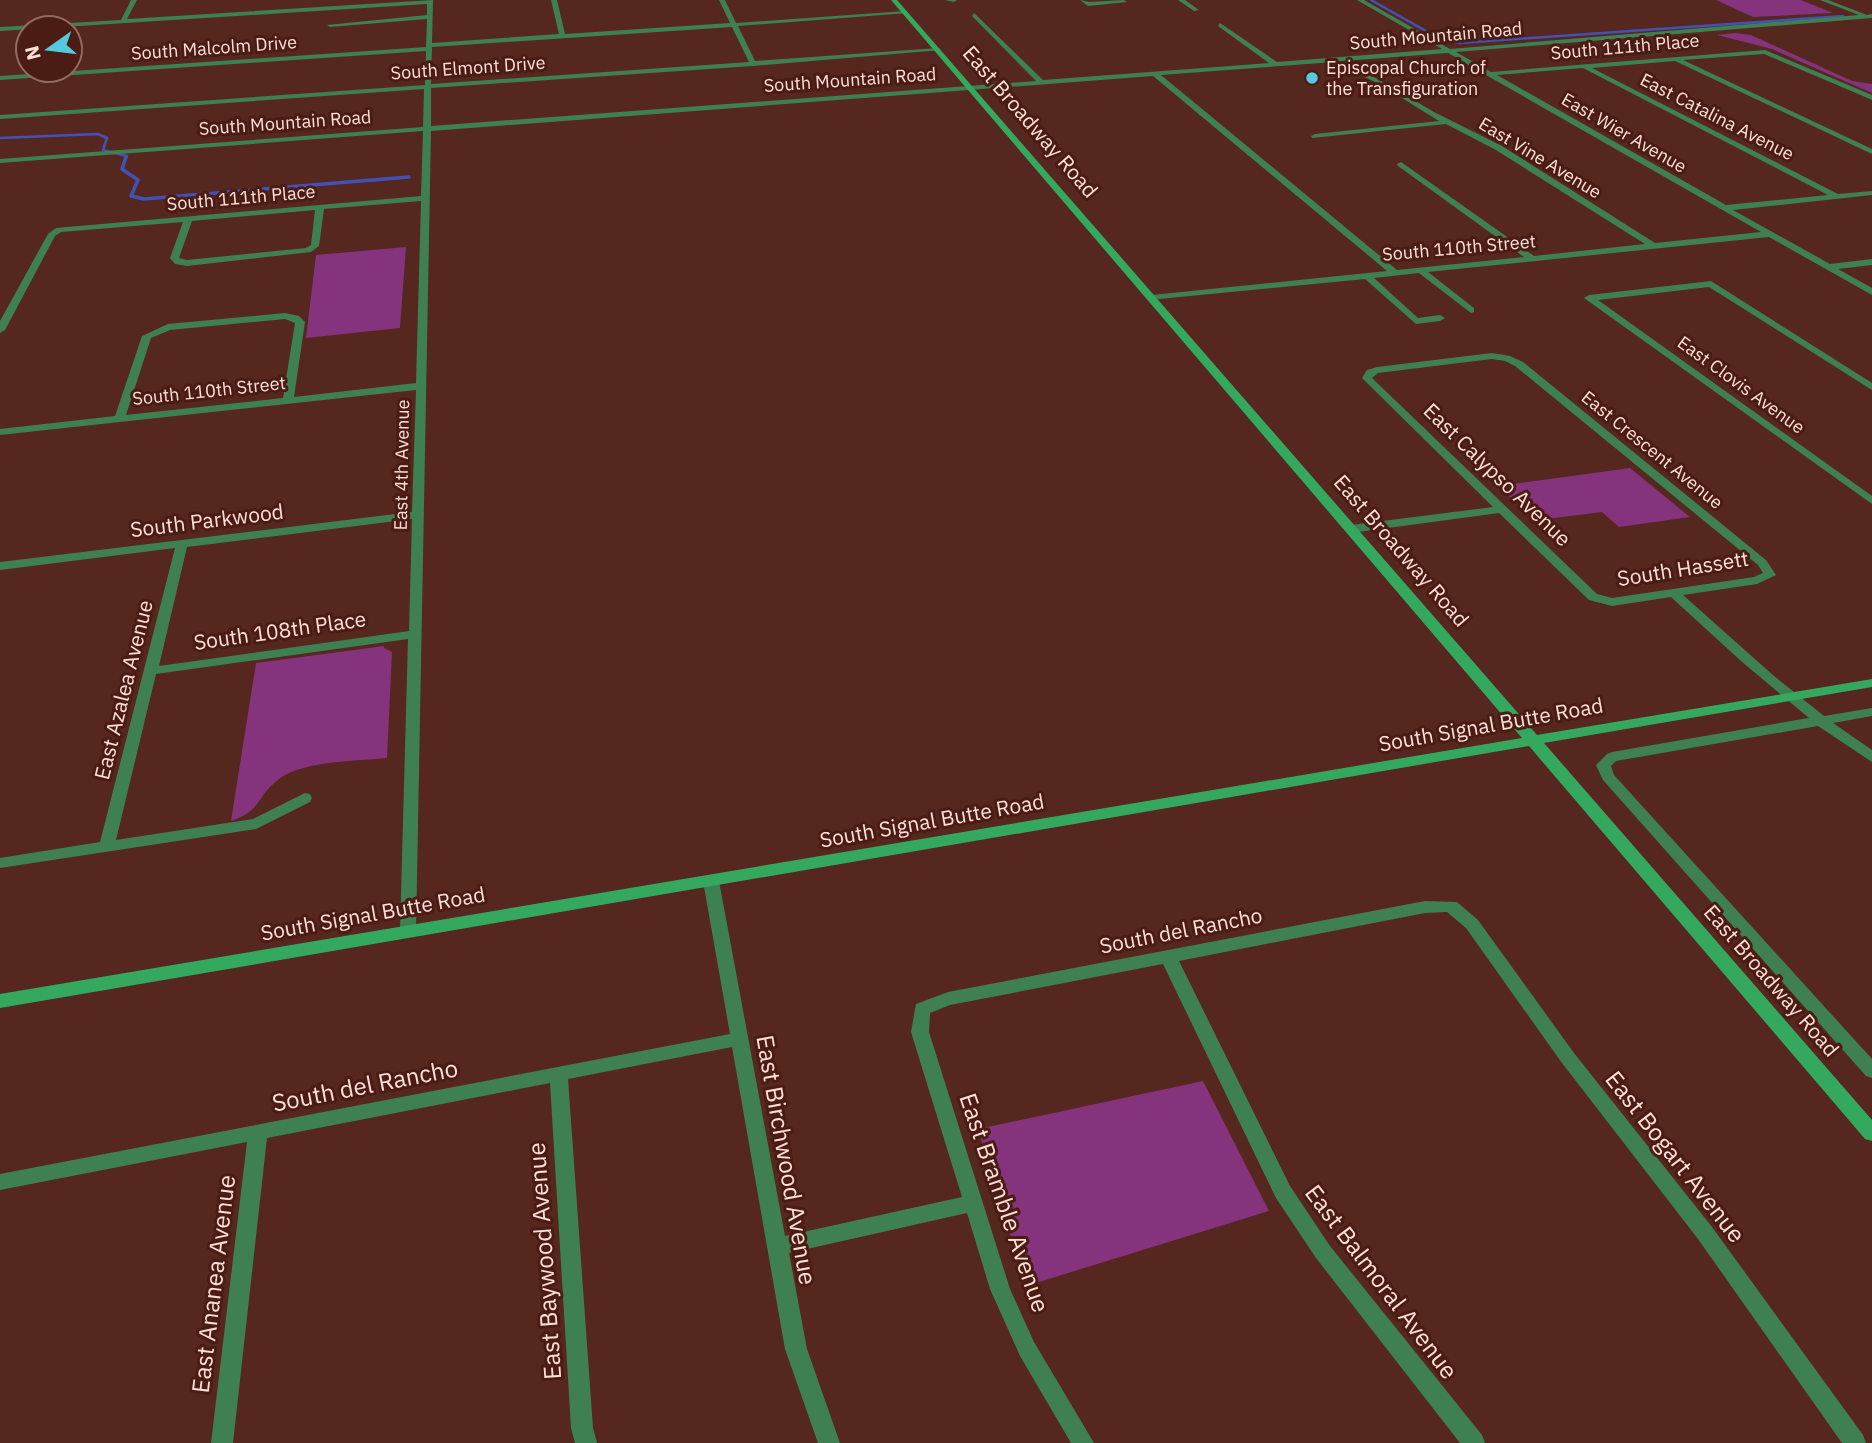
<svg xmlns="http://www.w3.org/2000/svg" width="1872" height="1443" viewBox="0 0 1872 1443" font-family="'IBM Plex Sans',sans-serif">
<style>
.green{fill:#84337c}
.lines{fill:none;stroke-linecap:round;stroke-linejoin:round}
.stream-far1{stroke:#4052b8;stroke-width:2.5}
.stream{stroke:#4052b8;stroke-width:3.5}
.street{fill:#3e8051;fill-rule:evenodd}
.secondary{fill:#34a85e;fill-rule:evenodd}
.poi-dot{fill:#55cadf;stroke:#4a1c14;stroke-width:2.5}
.labels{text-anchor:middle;stroke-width:6;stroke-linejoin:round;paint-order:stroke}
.far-street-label{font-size:18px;fill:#fedfd8;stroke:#4a1c14}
.far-poi-label{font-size:18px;fill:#fedfd8;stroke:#4a1c14;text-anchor:start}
.street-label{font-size:21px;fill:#fedfd8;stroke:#4a1c14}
.near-street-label{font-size:24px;fill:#fedfd8;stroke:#4a1c14}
</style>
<rect width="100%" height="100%" fill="#56271e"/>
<path class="green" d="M1716 0H1801L1833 13 1753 17Z
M1735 33 1751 35 1852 81 1872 84V93L1772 49 1717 35Z
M406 247 400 328 306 338 316 255Z
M1630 468 1690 517 1619 527 1602 512 1547 519 1527 503 1508 496 1505 485Z
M384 646V648L392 652 387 758C357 761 302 761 279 779 256 796 262 811 231 821L256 663Z
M1203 1081 1269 1211 1026 1286 978 1129Z"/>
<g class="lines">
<path class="stream-far1" d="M1371 0 1440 39 1459 43 1843 16
M0 138 98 134 107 138 103 150 127 156 126 159"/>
<path class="stream" d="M126 157 122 169 138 180 131 196 144 199 409 177"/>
<path class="street" d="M131 0H137L127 19 433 0 432 43 559 34 551 0H557L565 34 730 23 719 0H725L736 23 905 11 908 13 738 26 755 61 938 48 941 50 753 66 431 88V126L1036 81 972 16 974 13 1043 80 1269 63 1218 26 1220 23 1277 62 1442 49 1357 0H1364L1450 49 1859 15 1820 0H1828L1867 15 1872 14V18L1456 52 1491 72 1765 50 1872 95V100L1870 99 1764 54 1683 60 1872 149V154L1675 61 1592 68 1838 194 1872 191V195L1733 210 1830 264 1872 259V265L1838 269 1872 288V295L1769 237 1428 272 1474 308V312L1471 313 1419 273 1374 278 1418 318 1440 315 1445 318 1440 321 1416 324 1365 279 1149 300V296L1152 295 1387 271 1153 76 431 131 416 931 414 935 408 937 402 935 400 931 408 639 156 674 116 840 253 819 305 793 310 794 312 798 310 802 256 829 0 868V858L100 842 175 548 0 570V562L412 512 416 390 0 435V429L115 416 142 336 168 324 285 313 299 316 305 322 294 397 416 383 421 201 324 209 319 246 311 252 187 266 175 264 170 258 183 222 61 232 55 236 5 330 0 333V321L48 234 56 228 421 196 423 131 0 163V159L423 127 424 89 0 119V115L425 85 426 51 0 80V76L426 47 427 19 330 27 327 25 427 15V4L0 31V27L121 20ZM732 27 749 62 431 84 432 47ZM1448 53 1486 75 1761 232 1655 243 1502 146 1434 112 1385 83 1343 61ZM1334 62 1381 85 1439 121 1315 134 1311 136 1312 138 1446 124 1496 150 1645 244 1534 256 1401 162 1397 164 1398 166 1524 257 1397 270 1161 75ZM1583 68 1828 195 1726 205 1497 75ZM315 210 311 245 306 248 187 260 179 258 192 221ZM285 319 295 323 283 398 126 415 151 338 170 330ZM412 519 409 631 159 666 187 547Z
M945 0H957L954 2Z
M1080 0 1089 2 1124 0 1127 2 1088 6Z
M1178 0H1185L1199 10 1194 11Z
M1711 281 1872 383V390L1709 287 1598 300 1872 496V504L1584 298 1589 295Z
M1492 353 1510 356 1523 362 1766 560 1776 575 1757 584 1683 595 1774 676 1824 716 1872 708V716L1833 723 1872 750V762L1818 726 1616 761 1611 766 1614 775 1872 1059V1078L1866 1076 1603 780 1596 765 1607 754 1612 752 1809 718 1741 661 1671 597 1612 606 1589 600 1499 513 1351 533 1345 529 1351 525 1493 507 1362 378 1367 370 1377 367ZM1492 359 1505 361 1515 366 1758 565 1763 573 1754 577 1612 598 1597 594 1372 378 1378 373Z
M711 875 717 877 719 881 785 1236 962 1197 911 1032 916 1004 948 992 1425 901 1457 902 1478 920 1574 1053 1712 1227 1863 1435 1866 1443H1842L1698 1239 1562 1063 1466 928 1447 912 1425 913 1179 961 1290 1186 1330 1246 1482 1435 1485 1443H1460L1316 1258 1276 1198 1163 964 950 1005 930 1013 929 1032 1010 1289 1034 1342 1094 1443H1071L1020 1356 990 1289 967 1213 789 1253 807 1349 840 1443H818L785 1349 732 1047 568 1079 593 1428 597 1443H575L571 1428 550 1083 267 1138 233 1443H211L247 1142 0 1190V1174L730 1034 703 881 705 877Z"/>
<path class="secondary" d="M891 0H897L1537 735 1872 679V687L1544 743 1872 1120V1141L1865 1139 1529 746 0 1008V994L1522 738Z"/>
</g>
<circle class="poi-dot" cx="1312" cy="78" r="7"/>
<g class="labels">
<g class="far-street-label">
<text transform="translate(1436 36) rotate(-5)" y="6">South Mountain Road</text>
<text transform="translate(1625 47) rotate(-5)" y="6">South 111th Place</text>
<text transform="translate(214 48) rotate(-4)" y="6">South Malcolm Drive</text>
<text transform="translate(468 68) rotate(-4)" y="6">South Elmont Drive</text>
<text transform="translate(850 80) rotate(-4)" y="6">South Mountain Road</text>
<text transform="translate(1717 117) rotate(27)" y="6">East Catalina Avenue</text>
<text transform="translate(285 123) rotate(-4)" y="6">South Mountain Road</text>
<text transform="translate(1624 133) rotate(30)" y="6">East Wier Avenue</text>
<text transform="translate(1540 158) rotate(31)" y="6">East Vine Avenue</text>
<text transform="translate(241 198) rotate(-5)" y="6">South 111th Place</text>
<text transform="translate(1459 248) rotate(-5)" y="6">South 110th Street</text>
<text transform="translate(1741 385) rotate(36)" y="6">East Clovis Avenue</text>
<text transform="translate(209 391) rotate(-6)" y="6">South 110th Street</text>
<text transform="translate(1652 450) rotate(39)" y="6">East Crescent Avenue</text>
<text transform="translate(402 465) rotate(-89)" y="6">East 4th Avenue</text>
</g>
<g class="far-poi-label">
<text x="1326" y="74">Episcopal Church of<tspan x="1326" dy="21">the Transfiguration</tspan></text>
</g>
<g class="street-label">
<text transform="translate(1030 122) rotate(49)" y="7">East Broadway Road</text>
<text transform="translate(1497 475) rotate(44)" y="7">East Calypso Avenue</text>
<text transform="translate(207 521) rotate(-7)" y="7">South Parkwood</text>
<text transform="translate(1401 551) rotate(49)" y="7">East Broadway Road</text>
<text transform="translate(1683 569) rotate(-9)" y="7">South Hassett</text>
<text transform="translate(280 631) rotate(-8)" y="7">South 108th Place</text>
<text transform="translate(124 690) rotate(-76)" y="7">East Azalea Avenue</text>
<text transform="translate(1491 725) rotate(-10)" y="7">South Signal Butte Road</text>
<text transform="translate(932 821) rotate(-10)" y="7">South Signal Butte Road</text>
<text transform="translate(373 914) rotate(-10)" y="7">South Signal Butte Road</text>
<text transform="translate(1181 931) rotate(-11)" y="7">South del Rancho</text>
<text transform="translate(1771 981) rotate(49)" y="7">East Broadway Road</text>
</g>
<g class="near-street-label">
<text transform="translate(365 1086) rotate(-11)" y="8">South del Rancho</text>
<text transform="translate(1675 1157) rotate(52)" y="8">East Bogart Avenue</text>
<text transform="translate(786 1160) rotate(80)" y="8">East Birchwood Avenue</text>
<text transform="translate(1004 1203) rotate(71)" y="8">East Bramble Avenue</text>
<text transform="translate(545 1261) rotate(-94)" y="8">East Baywood Avenue</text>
<text transform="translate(1381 1282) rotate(53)" y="8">East Balmoral Avenue</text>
<text transform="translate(214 1284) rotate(-83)" y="8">East Ananea Avenue</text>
</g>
</g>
<g transform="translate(49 49) rotate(256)"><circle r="33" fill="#4a1c14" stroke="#926a62" stroke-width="2"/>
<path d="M0-5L12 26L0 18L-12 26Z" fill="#55cadf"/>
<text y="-10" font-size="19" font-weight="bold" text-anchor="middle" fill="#fedfd8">N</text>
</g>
</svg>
